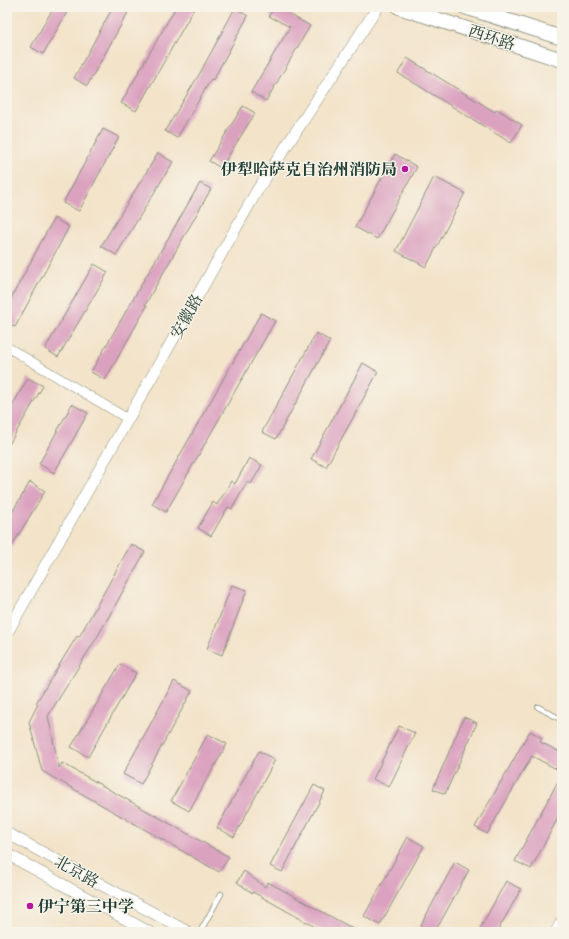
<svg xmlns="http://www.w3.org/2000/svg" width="569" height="939" viewBox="0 0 569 939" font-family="'IM FELL Great Primer','Noto Serif SC',serif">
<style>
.building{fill:#dba2c0}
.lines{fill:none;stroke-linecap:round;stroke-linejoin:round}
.service-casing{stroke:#89907e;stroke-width:6}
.minor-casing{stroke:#89907e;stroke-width:10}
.tertiary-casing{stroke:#89907e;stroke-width:12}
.primary-casing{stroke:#89907e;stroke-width:16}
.service{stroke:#fff;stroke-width:4.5}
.minor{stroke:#fff;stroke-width:9}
.tertiary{stroke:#fff;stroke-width:11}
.primary{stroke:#fff;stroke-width:14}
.poi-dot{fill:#b5179e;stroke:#f7f3e8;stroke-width:1.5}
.labels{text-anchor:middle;stroke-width:3;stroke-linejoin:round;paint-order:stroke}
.street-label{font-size:16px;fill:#1f3d34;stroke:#f7f3e8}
.poi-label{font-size:16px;font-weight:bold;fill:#1f3d34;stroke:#f7f3e8;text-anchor:end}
</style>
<rect width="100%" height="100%" fill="#f7f3e8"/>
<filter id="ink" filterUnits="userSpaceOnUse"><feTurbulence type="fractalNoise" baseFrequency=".025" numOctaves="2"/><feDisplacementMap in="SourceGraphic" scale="8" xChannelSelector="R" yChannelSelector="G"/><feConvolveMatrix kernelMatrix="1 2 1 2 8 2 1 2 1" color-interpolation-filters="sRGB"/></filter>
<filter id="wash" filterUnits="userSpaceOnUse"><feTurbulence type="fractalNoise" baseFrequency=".012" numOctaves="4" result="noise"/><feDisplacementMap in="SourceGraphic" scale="16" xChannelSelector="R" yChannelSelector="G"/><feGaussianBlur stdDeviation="0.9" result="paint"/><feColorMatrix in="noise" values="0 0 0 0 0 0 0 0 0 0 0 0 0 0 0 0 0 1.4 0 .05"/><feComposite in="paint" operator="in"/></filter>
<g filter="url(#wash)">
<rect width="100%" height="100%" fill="#f3e3c9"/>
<g id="blocks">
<path class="building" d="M54 7H70L43 54 31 47Z
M113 7H131L87 86 74 78Z
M176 7H195L136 111 121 103Z
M274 7H277L310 26 266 101 251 92 290 27 269 16Z
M235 8 248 16 213 80 211 79 177 138 165 131 200 73Z
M407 58 495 112 497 109 522 125 511 143 398 73Z
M243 106 255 113 221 168 209 161Z
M103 129 119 137 79 211 63 203Z
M158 153 173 162 116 255 101 246Z
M395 154 417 167 377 239 355 227Z
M434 177 465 193 426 267 396 251Z
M200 183 211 189 145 305 147 306 105 380 91 372Z
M54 218 69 227 15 327 7 323V306Z
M94 264 108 272 58 357 45 349Z
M261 313 275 321 166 512 152 504Z
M316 333 330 341 276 439 262 432Z
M363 363 378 372 326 467 311 459Z
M28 378 43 386 7 448V415Z
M72 404 88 413 54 473 39 464Z
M249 458 262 465 251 484 247 482 232 509 228 507 211 536 198 528 213 502 217 505 231 481 235 484Z
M30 482 45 491 7 554V521Z
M131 544 145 552 99 634 48 716 59 768 62 763 229 857 219 872 42 771 29 722 38 704 36 703 77 636 79 637Z
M232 585 247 590 222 655 207 649Z
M120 664 136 673 88 757 71 747Z
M174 681 192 691 141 784 123 774Z
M464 717 477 723 445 794 433 789Z
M399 726 415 733 389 787 373 779Z
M530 731 542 738 540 742 562 753V772L532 756 487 834 475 827Z
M208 734 227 744 189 811 171 801Z
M259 751 275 760 234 837 217 828Z
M562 774V810L531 869 515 861Z
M314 785 325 791 282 872 270 866Z
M408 837 424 846 380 925 364 916Z
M455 862 469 870 435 932H417Z
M244 871 265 887 268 882 359 932H324L253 892 252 893 237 882Z
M506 881 521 889 497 932H478Z"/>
</g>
</g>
<g filter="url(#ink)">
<use href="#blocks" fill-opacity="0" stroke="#89907e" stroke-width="1"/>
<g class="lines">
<defs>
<path id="service" d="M538 707 562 720
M200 932 221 894"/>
<path id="minor" d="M7 347 128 419"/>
<path id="tertiary" d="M7 633 258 189 378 7
M7 833 188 932
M7 854 149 932
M556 932 562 921"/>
<path id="primary" d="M399 7 562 60
M465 7 562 38"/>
</defs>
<use href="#service" class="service-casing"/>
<use href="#minor" class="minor-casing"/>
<use href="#tertiary" class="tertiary-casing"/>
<use href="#primary" class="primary-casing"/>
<use href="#service" class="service"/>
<use href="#minor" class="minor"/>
<use href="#tertiary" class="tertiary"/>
<use href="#primary" class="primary"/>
</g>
</g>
<g class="poi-dot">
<circle cx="405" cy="169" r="4"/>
<circle cx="30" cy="906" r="4"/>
</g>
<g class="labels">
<g class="street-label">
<text transform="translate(492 37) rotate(18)" y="6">西环路</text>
<text transform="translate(186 316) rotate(-61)" y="6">安徽路</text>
<text transform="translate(77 871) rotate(29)" y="6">北京路</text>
</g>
<g class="poi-label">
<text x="397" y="175">伊犁哈萨克自治州消防局</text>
<text x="38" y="912" text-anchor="start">伊宁第三中学</text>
</g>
</g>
<rect width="569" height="939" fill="none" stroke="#f7f3e8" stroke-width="24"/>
</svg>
